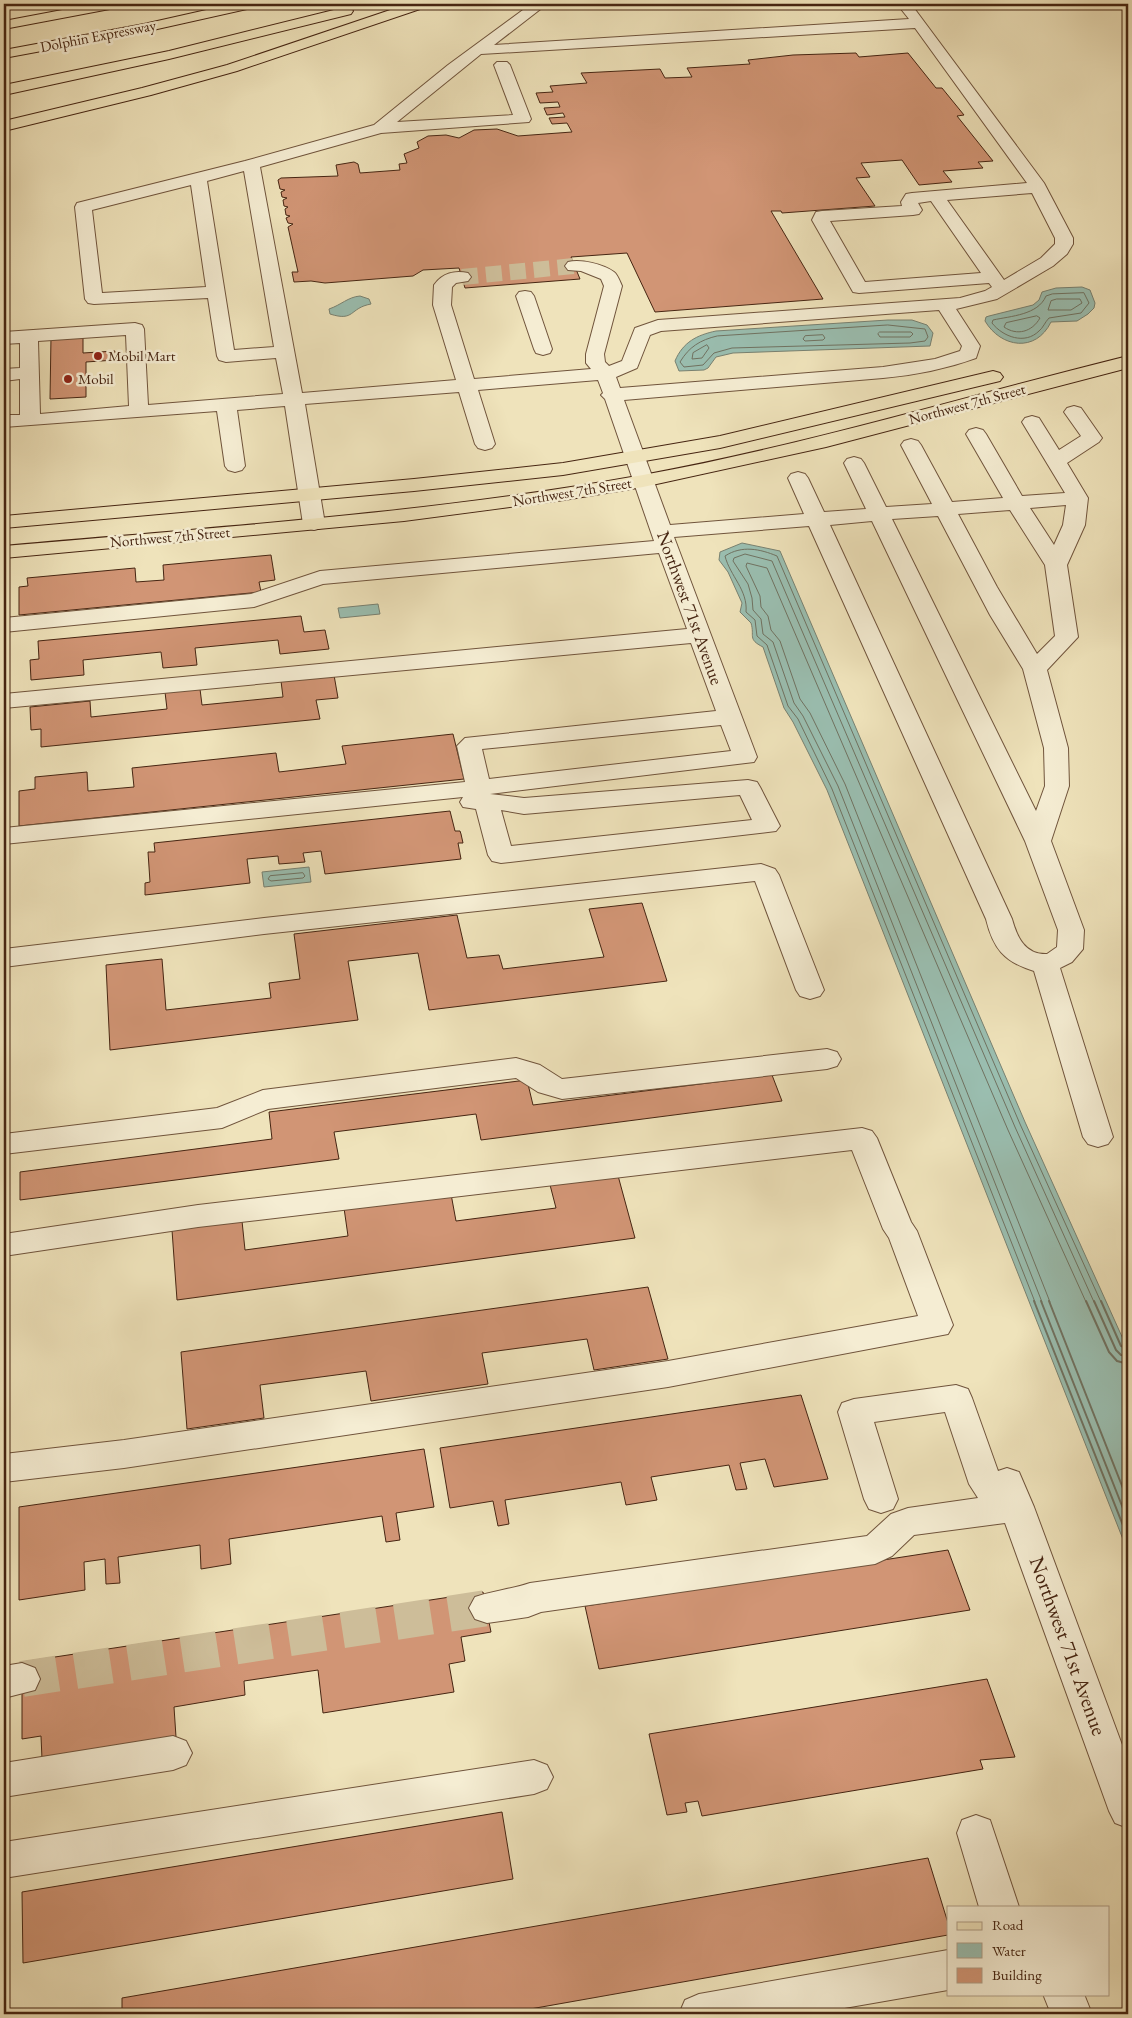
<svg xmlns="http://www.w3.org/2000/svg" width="1132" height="2018" viewBox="0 0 1132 2018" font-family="'EB Garamond',serif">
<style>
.water{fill:#9abeb0;stroke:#788171}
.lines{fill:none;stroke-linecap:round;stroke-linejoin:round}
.shore-far1{stroke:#707261;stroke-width:1}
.shore{stroke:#707261;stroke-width:2}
.building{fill:#d19575;stroke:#462512}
.minor-tunnel-far1{stroke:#cdbd99;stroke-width:16;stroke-dasharray:16 8;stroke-linecap:butt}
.minor-tunnel{stroke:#cdbd99;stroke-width:36;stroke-dasharray:36 18;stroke-linecap:butt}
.minor-casing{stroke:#70543c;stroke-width:2}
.major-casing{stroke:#462512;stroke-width:2}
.highway-casing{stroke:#462512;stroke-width:2}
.minor{fill:#f5edd3;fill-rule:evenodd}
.major{fill:#efe3bb;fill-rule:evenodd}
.highway{fill:#efe3bb;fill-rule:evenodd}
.poi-dot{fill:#8f2418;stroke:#f5edd3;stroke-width:2}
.labels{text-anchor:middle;stroke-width:5;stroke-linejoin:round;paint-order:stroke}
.far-street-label{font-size:15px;fill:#462512;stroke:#f5edd3}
.far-poi-label{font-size:15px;fill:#462512;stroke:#f5edd3;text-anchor:start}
.street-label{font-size:18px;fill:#462512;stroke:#f5edd3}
.near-street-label{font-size:21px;fill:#462512;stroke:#f5edd3}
</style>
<rect width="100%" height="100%" fill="#efe3bb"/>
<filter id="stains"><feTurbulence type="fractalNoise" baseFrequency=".004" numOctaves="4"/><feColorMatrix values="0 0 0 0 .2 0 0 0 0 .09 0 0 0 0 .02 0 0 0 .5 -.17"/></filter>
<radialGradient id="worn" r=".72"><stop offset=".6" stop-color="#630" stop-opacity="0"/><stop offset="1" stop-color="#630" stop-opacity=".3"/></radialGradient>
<path class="water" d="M1082 287 1090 290 1095 303 1094 308 1088 314 1077 321 1051 322C1036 353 1001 348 985 321L986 317 989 316 1033 305 1039 300 1042 292 1056 288Z
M360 296 369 299 371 304C349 308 355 322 330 314L329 309C341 305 348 297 360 296Z
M888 320H912L927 325 933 333 930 346 733 353 716 357 708 368 704 370 679 371 675 361C683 342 697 335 716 331Z
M742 543 780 551 1025 1122 1128 1350V1552L827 790 793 722 784 708 763 647C747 639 755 636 751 623L740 612 742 603 728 572 719 560 720 552Z
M378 604 380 614 340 618 338 608Z
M309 867 311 882 264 887 262 872Z"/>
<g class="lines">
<path class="shore-far1" d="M1084 293 1089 303 1081 313 1049 318C1045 322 1043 328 1039 331 1025 345 1003 337 992 323L993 320C1011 316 1038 315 1046 296L1052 294Z
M1057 299H1080L1082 303 1071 310H1048L1051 301Z
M1037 316 1040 318C1032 332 1017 336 1004 327L1006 323Z
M888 325 925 329 928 337 925 341 910 343 732 348 714 353 703 365 684 367 680 362C689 347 700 340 717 336Z
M880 332H911L913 334 910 337H880L878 334Z
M823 335 825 338 823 340 805 341 803 339 805 336Z
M707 345 709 348 702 358 692 359 693 353Z
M303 873 305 876 303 878 271 881 268 879 270 876Z
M1035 1302 832 789 798 719 788 706 767 645 757 636 755 620 746 612C748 590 730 576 725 556 742 545 760 549 777 556L1020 1124 1101 1302
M1042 1302 838 786 803 716 794 703 773 642 763 634 761 619 753 610 752 598 748 584 733 561 734 558 745 554 772 561 1015 1127 1094 1302
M1050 1302 845 784 810 713 800 699 780 641 771 630 768 616 761 607 760 596 746 566 747 563 767 568 1008 1130 1086 1302"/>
<path class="shore" d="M1034 1301 1128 1538
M1041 1301 1128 1521
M1049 1301 1128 1501
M1086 1301 1109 1352 1117 1361 1128 1364
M1094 1301 1116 1350 1121 1355 1128 1356
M1101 1301 1121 1346 1128 1350"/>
</g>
<path class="building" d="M856 53 859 57 908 53 936 88H942L964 115 957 116 993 161 978 162 983 168 943 171 952 182 919 185 902 160 861 163 870 177 856 178 875 206 782 213 781 211H771L823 299 655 312 627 253 571 257 580 279 465 288 459 268 423 270 413 276 325 283 311 281 294 282 292 272H298L288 227 293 224 288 223 286 218 290 216 286 215 285 209 288 207 284 206 283 200 287 198 282 197 281 192 285 190 280 189 278 180 281 178 338 176 336 165 354 162 358 164 360 173 400 170 399 164 407 163 404 154 419 148 417 142 428 136 446 135 459 138 474 130 497 129 518 136 572 132 567 123 552 124 549 118 565 117 563 113 547 115 544 108 560 107 558 102 540 103 536 93 553 92 550 86 587 83 581 73 660 69 665 78 692 77 687 68 750 64 748 60 793 55Z
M83 334V353L115 351V360L86 362V397L50 399 51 337Z
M271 555 275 580 259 582 261 592 19 615V587L28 586 27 578 135 568 136 582 164 580 163 565Z
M301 616 304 632 325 630 329 649 280 654 278 640 195 648 197 665 163 668 161 652 83 660 84 675 31 680 30 660 39 659 38 641Z
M334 675 338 698 316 700 320 719 41 747V729L31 730 30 707 90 701 91 717 167 709 165 692 200 689 202 705 283 697 281 681Z
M453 734 464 779 19 826V791L35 789V777L87 772 88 791 134 787 132 768 276 753 279 772 346 764 342 746Z
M450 811 455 831H460L461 834 463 843H458L461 859 325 874 321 851 303 853 305 862 279 864 278 856 247 859 250 883 145 895V883L150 882 148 852H155L154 843Z
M642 903 667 981 429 1010 418 953 348 961 358 1020 110 1050 106 965 162 959 166 1010 271 998 269 983 300 979 294 934 457 915 467 958 499 955 503 969 604 957 589 909Z
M772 1075 782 1101 481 1140 476 1114 334 1132 339 1159 20 1200V1172L272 1139 269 1112 527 1080 533 1105Z
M617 1172 635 1238 177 1300 172 1230 242 1221 245 1250 348 1236 344 1208 451 1194 456 1221 556 1208 549 1181Z
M648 1287 668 1359 594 1370 587 1339 482 1353 488 1384 371 1401 366 1371 260 1385 264 1418 187 1429 181 1352Z
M801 1395 828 1479 774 1487 765 1459 740 1463 747 1489 736 1490 729 1465 651 1477 657 1500 626 1505 621 1482 505 1500 509 1524 498 1526 493 1501 450 1508 440 1448Z
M424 1449 434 1507 396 1513 400 1540 386 1542 382 1516 229 1539 231 1564 201 1569 200 1545 118 1557 120 1583 106 1584 105 1559 84 1562 85 1590 19 1600V1507Z
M948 1550 970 1610 599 1669 585 1606Z
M483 1592 491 1632 461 1637 465 1661 449 1664 454 1692 323 1713 318 1670 244 1681 245 1695 174 1707 176 1737 42 1759 41 1736 22 1739V1662Z
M987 1679 1015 1757 980 1760 983 1769 702 1816 698 1801 685 1803 687 1812 667 1815 649 1734Z
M502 1812 513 1879 23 1963 22 1892Z
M928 1858 948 1923V1935L502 2014H122V1998Z"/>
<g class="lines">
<path class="minor-tunnel-far1" d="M462 277 574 266"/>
<path class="minor-tunnel" d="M22 1679 487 1608"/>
<defs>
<path id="minor" d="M531 4H547L494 45 909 19 897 4H911L1044 183 1073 238V244L1067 254 1053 266 997 299 956 309 980 346 976 358C946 369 915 375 883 378L624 400 670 525 804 514 788 478 791 474 798 472 805 474 808 478 824 512 866 509 844 463 847 459 854 457 861 459 864 463 886 507 932 504 901 445 904 441 911 439 918 441 921 445 952 502 1003 498 966 434 969 430 976 428 983 430 986 434 1022 496 1065 493 1022 422 1025 418 1032 416 1039 418 1059 450 1081 436 1064 412 1067 408 1074 406 1081 408 1102 438 1099 442 1067 463 1088 498 1085 525 1067 565 1078 637 1047 670 1068 748 1069 786 1051 841 1084 930 1083 949 1072 962 1060 968 1113 1137 1108 1144 1098 1147 1088 1144 1083 1137 1034 971C1004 962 993 948 986 919L809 526 674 537 757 757 754 762 490 794 524 798 748 780 757 782 760 787 780 826 776 831 501 863 492 861 488 855 476 809 463 807 460 802 463 797 4 844V828L465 782 457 746 465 738 716 711 691 643 4 708V694L687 629 659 553 323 584 254 607 4 632V618L251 594 320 571 654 541 605 399 601 395 603 393 598 380 478 390 495 444 492 448 485 450 478 448 475 444 459 392 305 404 325 524 321 528 314 530 307 528 303 524 285 406 237 410 245 466 242 470 235 472 228 470 225 466 217 411 4 427V415H20V379L4 381V369L20 368V343L4 344V332L135 323 142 325 144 329 148 405 283 394 276 358 226 362 219 360 217 356 208 298 94 304 88 303 85 299 75 207 77 203 245 161 374 125 448 65ZM915 28 1027 183 912 193 906 194 901 202 902 206 822 211 816 212 812 220 853 292 859 293 989 283 992 287 985 291 960 298 658 320 635 328 622 361 609 366 605 362 604 354 622 286C620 282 618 275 614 272 603 264 581 259 568 262L565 266 568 270 581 271 601 279 604 286 586 354V363L591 369 474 379 451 305 452 287 456 283 468 281 471 277 468 273C455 270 442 273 434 285L433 305 456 380 302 393 260 167 381 133 529 122 531 119 510 65 507 62H497L494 65 513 115 397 122 481 54ZM244 171 274 347 234 350 207 181ZM191 185 206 287 102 293 92 210ZM1032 193 1055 238V244L1041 258 1004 280 947 200ZM931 201 981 273 865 282 830 221 913 215 919 214 922 210 918 203ZM939 310 962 346 960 351 935 359 883 367 620 388 616 377 637 368 650 335 661 331ZM126 335 129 406 40 414 38 341ZM1066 505 1063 525 1054 545 1030 508ZM1010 510 1045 565 1055 636 1037 654 997 587 958 514ZM938 516 990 615 1023 669 1044 748 1045 786 1036 811 892 519ZM872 521 1025 841 1058 930 1057 947 1047 954C1025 955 1017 937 1012 919L830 525ZM721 725 731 751 489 779 482 749ZM740 795 752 820 511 846 501 810 524 814Z
M525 291 531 292 534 296 552 349 550 353 543 355 536 353 534 349 516 296 519 292Z
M761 864 775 869 779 875 824 990 820 996 810 999 800 996 796 990 755 881 264 934 4 967V949L264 918Z
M827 1049 837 1052 841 1059 837 1066 827 1069 562 1099 538 1092 516 1078 268 1109 222 1128 4 1154V1134L217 1108 263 1090 516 1058 540 1065 562 1079Z
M862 1128 872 1131 877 1138 911 1222 917 1231 953 1325 948 1334 668 1387 124 1468 4 1482V1454L124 1440 668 1361 918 1316 889 1238 883 1229 852 1150 198 1227 4 1256V1234L198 1205Z
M956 1385 968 1389 972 1398 998 1471 1007 1468 1019 1472 1034 1507 1128 1761V1828L1115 1823 1109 1811 1005 1523 914 1535 892 1556 875 1564 541 1612 528 1617 487 1623 475 1619 469 1608 475 1597C493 1591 512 1589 530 1583L867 1536 891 1514 908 1508 978 1498 969 1484 945 1412 874 1422 898 1499 893 1509 881 1513 869 1509 864 1499 838 1412 842 1403 854 1399Z
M22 1663 35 1668 40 1679 35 1690 4 1698V1666Z
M173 1736 186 1741 192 1753 186 1765 173 1770 4 1797V1763Z
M534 1760 547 1765 553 1777 547 1789 534 1794 4 1878V1842Z
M976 1815 990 1820 1019 1907H979L957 1833 962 1820Z
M948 1950V1990L810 2014H679L685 2000 699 1994Z
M1043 1994H1084L1092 2014H1051Z"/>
<path id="major" d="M1128 356V368L826 447 643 487 564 500 404 521 4 558V546C217 527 432 513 643 475 807 445 966 396 1128 356Z
M993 371 1000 373 1003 377 1000 381 720 448 563 475 414 491 4 528V516L414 479 563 463 720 436Z"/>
<path id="highway" d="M94 4H122L120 7 115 8 4 29V21Z
M233 4H258L256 7 144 32 4 58V50L144 24Z
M408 4H428L426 7 237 71 151 95 4 131V121L142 88 227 65Z
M346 7 351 8 353 11 351 14 169 59 4 95V85L169 51Z"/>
</defs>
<use href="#minor" class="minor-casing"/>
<use href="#major" class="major-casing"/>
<use href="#highway" class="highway-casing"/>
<use href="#minor" class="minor"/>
<use href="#major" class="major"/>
<use href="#highway" class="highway"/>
</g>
<g class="poi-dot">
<circle cx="98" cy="356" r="5"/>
<circle cx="68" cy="379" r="5"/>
</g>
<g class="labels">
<g class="far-street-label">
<text transform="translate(98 36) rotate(-11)" y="5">Dolphin Expressway</text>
<text transform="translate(967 404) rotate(-15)" y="5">Northwest 7th Street</text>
<text transform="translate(572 492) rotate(-9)" y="5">Northwest 7th Street</text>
<text transform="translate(170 537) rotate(-5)" y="5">Northwest 7th Street</text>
</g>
<g class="far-poi-label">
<text x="108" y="361">Mobil Mart</text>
<text x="78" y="384">Mobil</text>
</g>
<g class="street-label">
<text transform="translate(690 608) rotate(70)" y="6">Northwest 71st Avenue</text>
</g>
<g class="near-street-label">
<text transform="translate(1068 1646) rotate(70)" y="7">Northwest 71st Avenue</text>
</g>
</g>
<rect width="1132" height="2018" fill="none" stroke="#efe3bb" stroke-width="20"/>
<rect x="5" y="5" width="1122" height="2008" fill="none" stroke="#462512" stroke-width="2.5"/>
<rect x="10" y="10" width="1112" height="1998" fill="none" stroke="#462512"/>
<rect x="947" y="1906" width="162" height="90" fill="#f5edd3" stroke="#af9d86"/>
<rect x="957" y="1922" width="25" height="8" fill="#efe3bb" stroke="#af9d86"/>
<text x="992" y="1930" font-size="15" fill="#462512">Road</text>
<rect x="957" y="1943" width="25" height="15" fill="#9abeb0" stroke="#af9d86"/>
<text x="992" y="1956" font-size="15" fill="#462512">Water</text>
<rect x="957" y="1968" width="25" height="15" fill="#d19575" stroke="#af9d86"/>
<text x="992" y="1980" font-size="15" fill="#462512">Building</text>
<rect width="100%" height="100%" filter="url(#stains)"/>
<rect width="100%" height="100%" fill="url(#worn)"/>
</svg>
